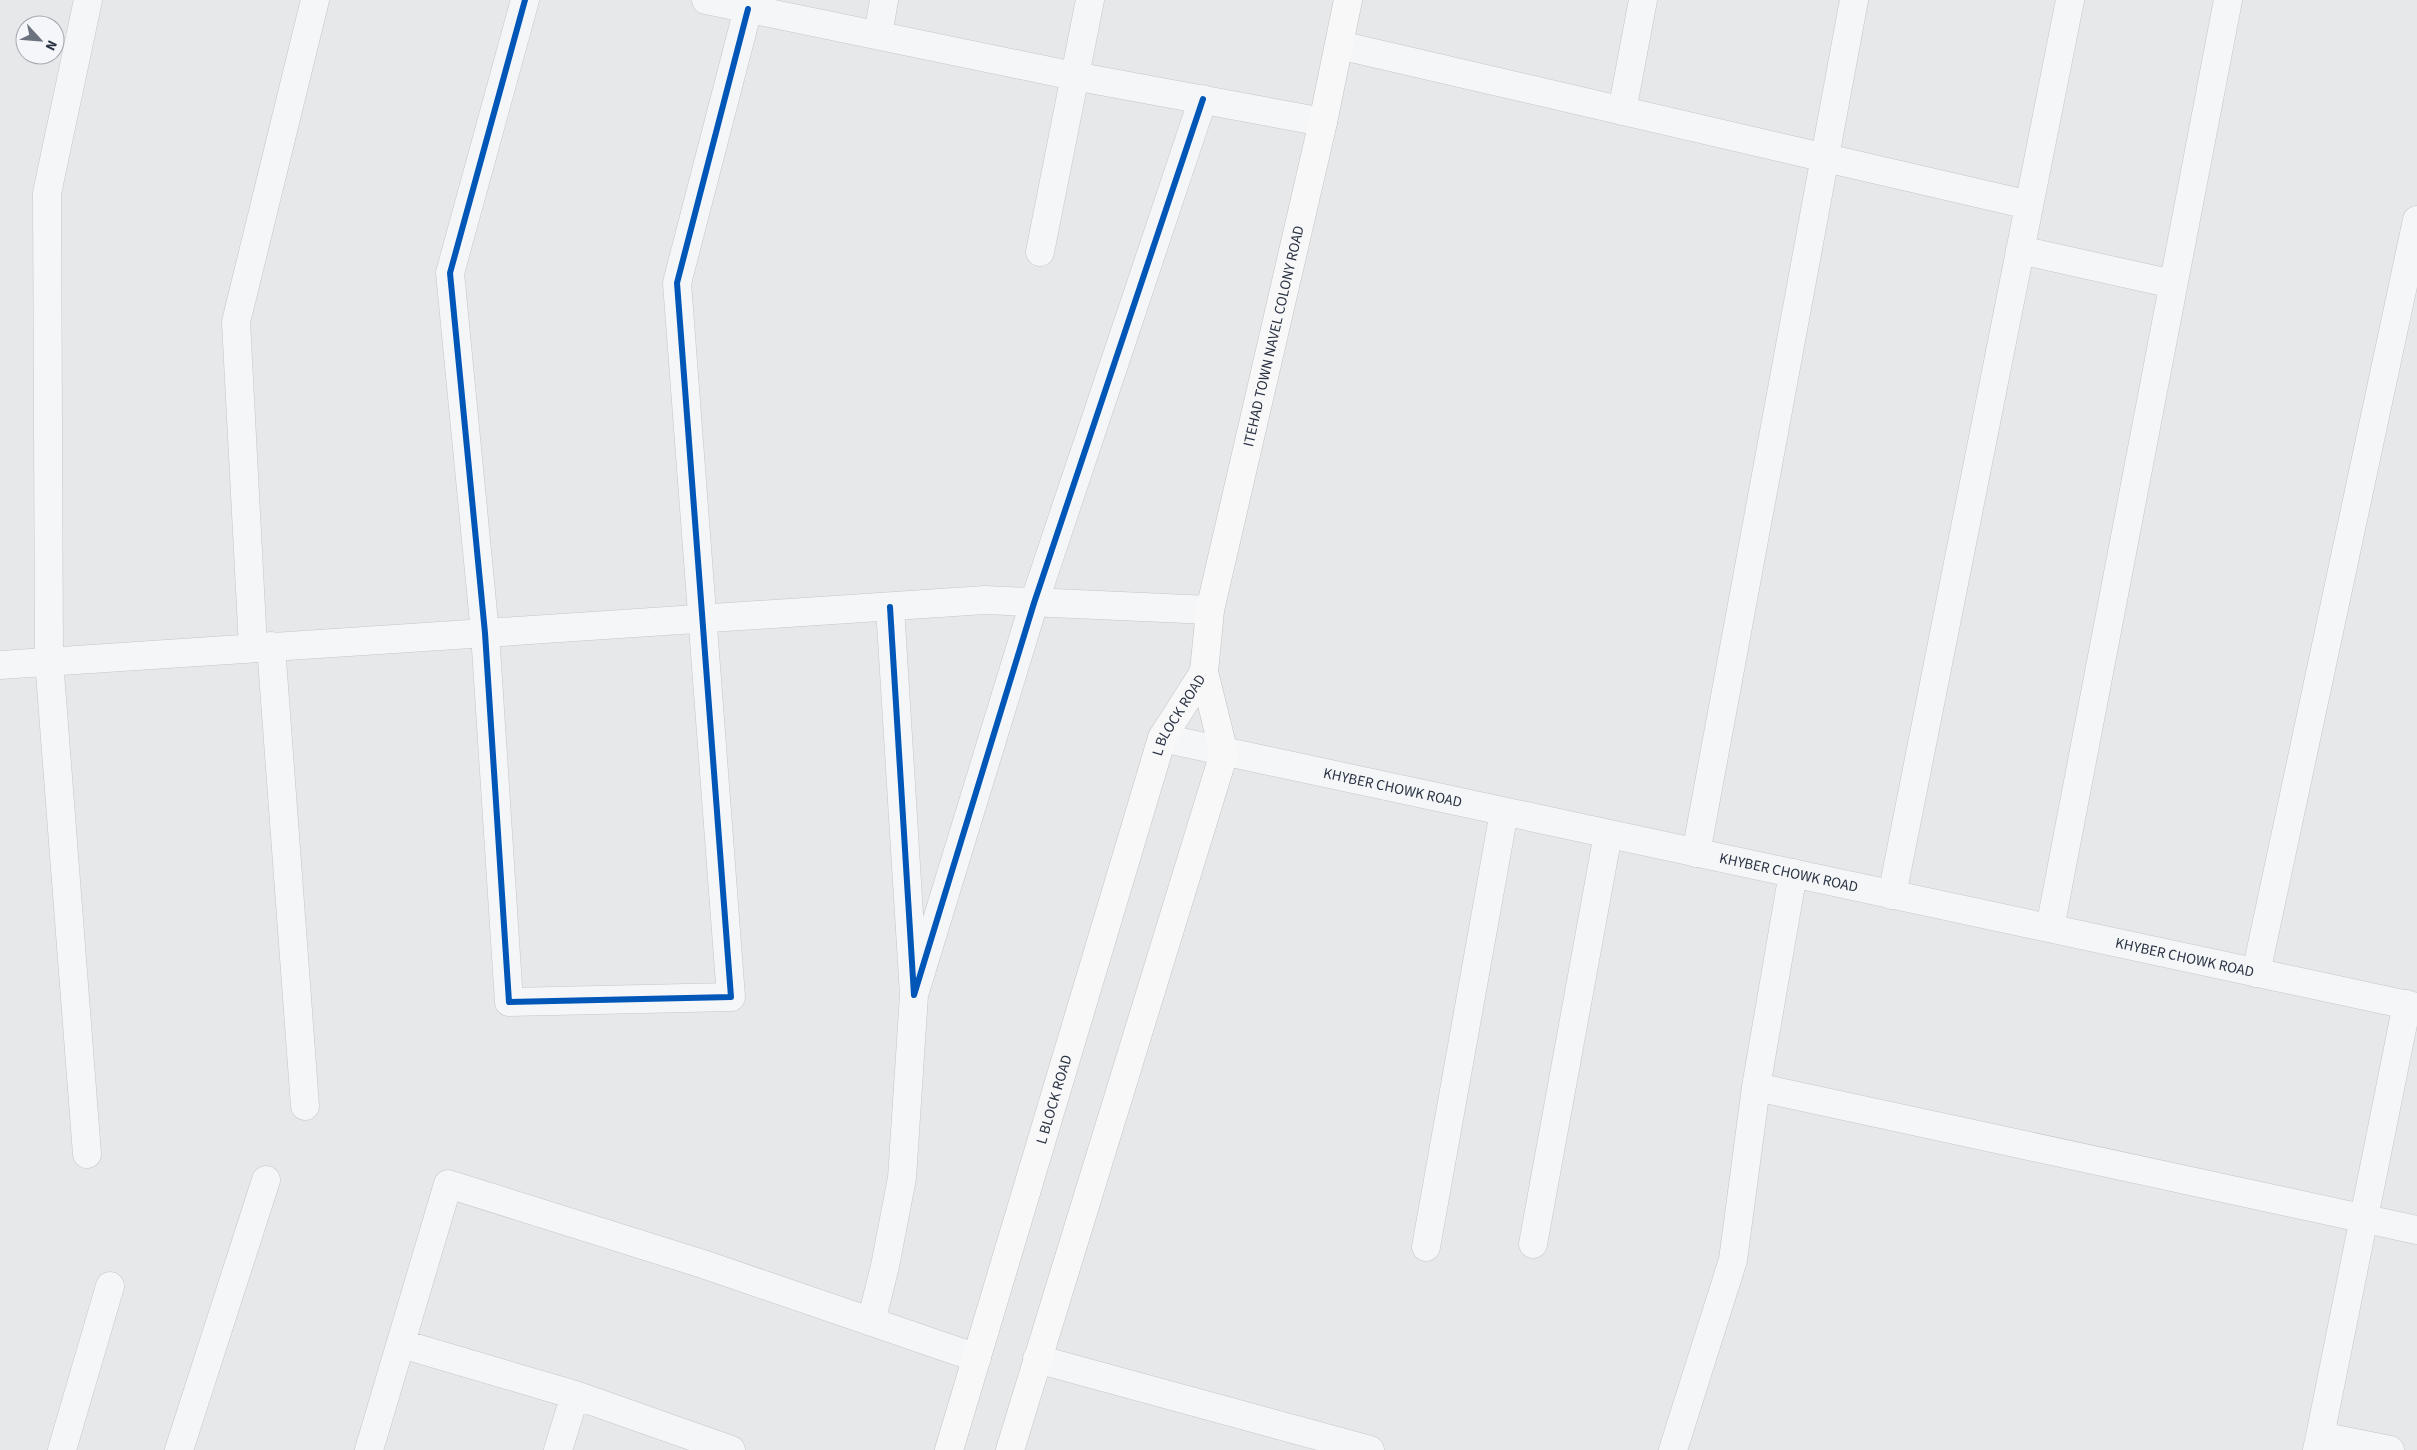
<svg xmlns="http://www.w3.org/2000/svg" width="2417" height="1450" viewBox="0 0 2417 1450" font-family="'Source Sans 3',sans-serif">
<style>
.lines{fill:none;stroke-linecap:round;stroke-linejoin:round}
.minor-casing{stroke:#c4c6c8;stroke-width:29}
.tertiary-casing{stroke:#c4c6c8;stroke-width:29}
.primary-casing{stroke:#c2c5c8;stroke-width:29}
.minor{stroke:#f5f6f7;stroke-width:28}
.tertiary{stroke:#f5f6f7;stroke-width:28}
.primary{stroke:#f8f8f8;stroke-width:28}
.cycleway-casing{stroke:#f4f6f9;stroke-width:9}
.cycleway{stroke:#0057b8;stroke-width:6}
.labels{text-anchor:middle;stroke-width:4;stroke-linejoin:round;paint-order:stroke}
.street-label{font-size:15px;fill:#2b3445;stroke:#f4f6f9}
</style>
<rect width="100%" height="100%" fill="#e6e8ea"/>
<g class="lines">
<defs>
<path id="minor" d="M525 0 450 273 485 633 509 1002 731 997 677 283 748 9
M706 0 1074 76 1323 122
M878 35 884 0
M1339 45 2029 205
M1622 111 1643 0
M2020 250 2173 284
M1040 252 1090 0
M890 607 914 995 1034 603 1203 99
M271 646 305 1106
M253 647 236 322 315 0
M0 665 985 600 1210 610
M1696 853 1854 0
M1892 895 2070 0
M2050 928 2228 0
M2256 973 2417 220
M1756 1087 2417 1230
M87 1154 49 660 47 193 88 0
M1533 1244 1608 834
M1426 1247 1504 812
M871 1322 885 1266 902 1178 914 995
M402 1344 575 1395 731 1450
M1037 1359 1370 1450
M2320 1436 2407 1004
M62 1450 110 1286
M179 1450 266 1180
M369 1450 448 1184 703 1264 977 1358
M558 1450 575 1395
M1673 1450 1733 1260 1756 1087 1793 873
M2317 1450 2320 1436 2390 1450"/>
<g id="tertiary">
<path id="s1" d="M1162 738 2417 1007"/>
</g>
<g id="primary">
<path id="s2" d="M949 1450 1162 738 1204 672"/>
<path id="s3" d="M1010 1450 1224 753 1204 672 1210 610 1323 122 1348 0"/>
</g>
</defs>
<use href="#minor" class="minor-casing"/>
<use href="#tertiary" class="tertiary-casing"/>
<use href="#primary" class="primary-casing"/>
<use href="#minor" class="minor"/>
<use href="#tertiary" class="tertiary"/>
<use href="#primary" class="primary"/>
<defs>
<path id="cycleway" d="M525 0 450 273 485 633 509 1002 731 997 677 283 748 9
M890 607 914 995 1034 603 1203 99"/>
</defs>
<use href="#cycleway" class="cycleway-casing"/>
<use href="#cycleway" class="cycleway"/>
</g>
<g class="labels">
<g class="street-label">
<text dy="5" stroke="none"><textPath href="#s3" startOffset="1156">ITEHAD TOWN NAVEL COLONY ROAD</textPath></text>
<text dy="5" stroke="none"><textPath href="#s2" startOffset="771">L BLOCK ROAD</textPath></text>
<text dy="5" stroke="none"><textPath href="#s1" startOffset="236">KHYBER CHOWK ROAD</textPath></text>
<text dy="5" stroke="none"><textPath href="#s1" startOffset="641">KHYBER CHOWK ROAD</textPath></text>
<text dy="5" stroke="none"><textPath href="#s1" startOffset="1046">KHYBER CHOWK ROAD</textPath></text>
<text dy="5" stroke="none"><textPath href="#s2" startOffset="366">L BLOCK ROAD</textPath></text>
</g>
</g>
<g transform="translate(40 40) rotate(116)"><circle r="24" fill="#f4f6f9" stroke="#a4a8b1"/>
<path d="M0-4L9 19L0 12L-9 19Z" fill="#6c737f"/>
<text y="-8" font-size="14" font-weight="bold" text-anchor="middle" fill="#2b3445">N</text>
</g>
</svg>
